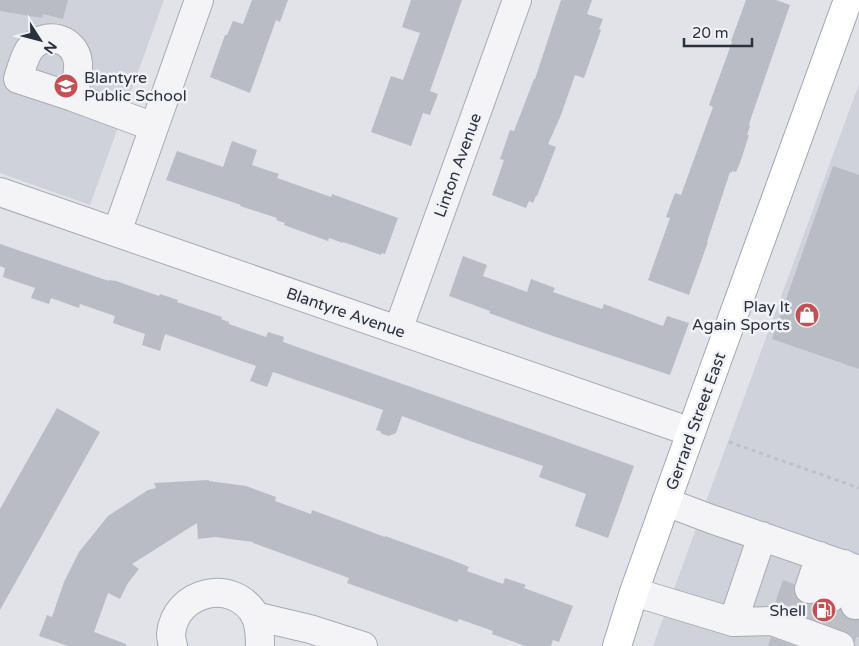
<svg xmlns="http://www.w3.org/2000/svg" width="859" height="646" viewBox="0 0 859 646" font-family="'Varela Round',sans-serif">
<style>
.built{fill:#cfd2da}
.building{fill:#b9bcc5}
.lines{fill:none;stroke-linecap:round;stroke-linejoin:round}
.minor-tunnel{stroke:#bdbfc7;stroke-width:28;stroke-dasharray:28 14;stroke-linecap:butt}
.minor-casing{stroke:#a7aab3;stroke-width:30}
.major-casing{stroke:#a1a6b3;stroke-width:30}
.path{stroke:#c0c1c7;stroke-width:3;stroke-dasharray:4 4;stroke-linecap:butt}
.minor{stroke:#f4f4f7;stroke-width:28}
.major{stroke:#fff;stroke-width:28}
.labels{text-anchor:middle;stroke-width:5;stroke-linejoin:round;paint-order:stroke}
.poi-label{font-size:16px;fill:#2b303f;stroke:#f1f2f6;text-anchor:end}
.street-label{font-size:16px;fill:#2b303f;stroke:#f1f2f6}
</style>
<rect width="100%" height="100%" fill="#e1e3e9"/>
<path class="built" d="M0 0H164L90 205 0 173Z
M859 84V646H653Z"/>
<path class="building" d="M0 0H68L63 19 43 14 42 18 0 11Z
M252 0H288L280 22 276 20 250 93 210 77 225 35H227L233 21 243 24Z
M411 0H462L430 91 438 94 430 115 423 113 411 146 371 132 391 76 403 80 420 33 402 27Z
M561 0H592L587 14 603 19 599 29 601 30 584 78 575 75 561 115 548 144 556 147 537 196H536L533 203 529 201 526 208 492 195 504 160 500 159 510 130 514 131 534 79H535Z
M746 0H776L790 5 750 121 749 125 750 126 747 135H749L740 163 736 172 732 171V173L730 172 707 242H708L689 295 648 280 670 218 666 217 675 193 681 195 713 107 709 105 732 42 731 41Z
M232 141 257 150 252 165 279 174 277 178 331 197 332 194 398 218 385 254 382 253 381 255 343 242V243L329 238 328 241 284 225 285 223 276 220 277 218 240 206 241 205 166 180 177 151 223 167Z
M833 166 859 175V369L772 339Z
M0 244 109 281V280L116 281 159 296 160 294 178 300 177 302 222 317 221 319 229 322V324L266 337 268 332 284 337 283 342 542 433 634 466 608 538 575 526 586 494 539 477 543 466 470 441 402 416 396 433 389 436 382 434 380 431 376 430 383 410 273 372 267 387 250 381 256 366 165 334 160 351 142 345 145 334 113 323 115 316 80 304 79 308 51 298 49 304 31 298 35 288 3 277 5 268 0 266Z
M463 256 487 265 483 276 527 292 531 279 555 288 553 292 602 309 604 304 663 326 667 316 689 323 670 375 547 334 489 313 490 311 449 296Z
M57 408 100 432 0 610V509Z
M209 480V481L246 486 276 497 275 501 311 514 312 510 385 537V536L452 560 469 567 467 571 503 584 505 578 526 585 524 588 573 606 559 642 553 640 551 646H525L492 634 493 631 459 619 457 622 347 583 349 578 253 543V542L215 537 198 539 197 523 132 564 139 569 128 583 120 599 108 593 94 632 126 644V646H68L39 636 47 615 52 617 64 582 79 552 108 516 148 490 156 488 154 483Z
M783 580 794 584V593L798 600 804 604H812L817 602 820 607 826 611 834 612 840 610 844 616 850 620H859V637L856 636 855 642 852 636 845 631 774 606Z
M771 637 795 646H768Z"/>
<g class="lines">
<path class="minor-tunnel" d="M799 617 809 589
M823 625 832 597
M845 633 855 605"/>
<defs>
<path id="minor" d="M73 97C75 86 79 74 78 63 76 38 44 29 29 50 24 58 21 69 18 79L73 97 154 127
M0 192 691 432
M117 232 199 0
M398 330 517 0
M666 502 711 519 859 570
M809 589 820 556
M634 592 733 622 772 621 840 646
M832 597 844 564
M855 605 859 593
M255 616 310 629 363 646
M733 622 762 536
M173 646C172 642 171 638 171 634 175 591 233 577 255 615 260 625 260 636 260 646"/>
<path id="major" d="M617 646 634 592 699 410 848 0"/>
</defs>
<use href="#minor" class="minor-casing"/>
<use href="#major" class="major-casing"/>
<path class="path" d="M729 442 859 488"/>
<use href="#minor" class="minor"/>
<use href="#major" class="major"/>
</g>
<defs>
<symbol id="school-disc" viewBox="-11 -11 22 22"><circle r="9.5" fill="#c35154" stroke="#f1f2f6"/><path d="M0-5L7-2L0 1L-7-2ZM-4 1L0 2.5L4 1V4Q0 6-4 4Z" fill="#fff"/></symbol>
<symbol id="shop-disc" viewBox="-11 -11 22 22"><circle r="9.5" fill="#c35154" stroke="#f1f2f6"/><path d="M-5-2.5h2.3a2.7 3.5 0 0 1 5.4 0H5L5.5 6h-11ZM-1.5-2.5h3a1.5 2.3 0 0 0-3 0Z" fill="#fff"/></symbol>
<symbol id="fuel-disc" viewBox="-11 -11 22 22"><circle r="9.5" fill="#c35154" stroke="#f1f2f6"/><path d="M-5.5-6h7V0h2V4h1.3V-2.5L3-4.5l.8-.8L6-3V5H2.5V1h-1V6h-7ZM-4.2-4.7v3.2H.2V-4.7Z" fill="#fff"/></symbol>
</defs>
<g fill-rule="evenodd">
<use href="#school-disc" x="52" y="72" width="28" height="28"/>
<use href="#shop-disc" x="793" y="301" width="28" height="28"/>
<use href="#fuel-disc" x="810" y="596" width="28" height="28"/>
</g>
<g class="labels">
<g class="poi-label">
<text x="84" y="83" text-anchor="start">Blantyre<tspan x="84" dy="18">Public School</tspan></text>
<text x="790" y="312">Play It<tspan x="790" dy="18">Again Sports</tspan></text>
<text x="806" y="616">Shell</text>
</g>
<g class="street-label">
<text transform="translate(457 165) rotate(-70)" y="6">Linton Avenue</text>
<text transform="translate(346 312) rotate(19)" y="6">Blantyre Avenue</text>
<text transform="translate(695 421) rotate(-70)" y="6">Gerrard Street East</text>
</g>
</g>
<g transform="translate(40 40) rotate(126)" stroke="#f1f2f6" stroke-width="4" paint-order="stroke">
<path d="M0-4L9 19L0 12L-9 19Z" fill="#2b303f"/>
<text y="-8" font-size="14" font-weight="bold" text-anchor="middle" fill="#2b303f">N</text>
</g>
<path d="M684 38v8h68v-8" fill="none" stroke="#2b303f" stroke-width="2.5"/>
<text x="692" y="38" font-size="15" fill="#2b303f" stroke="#f1f2f6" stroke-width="4" paint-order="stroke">20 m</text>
</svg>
